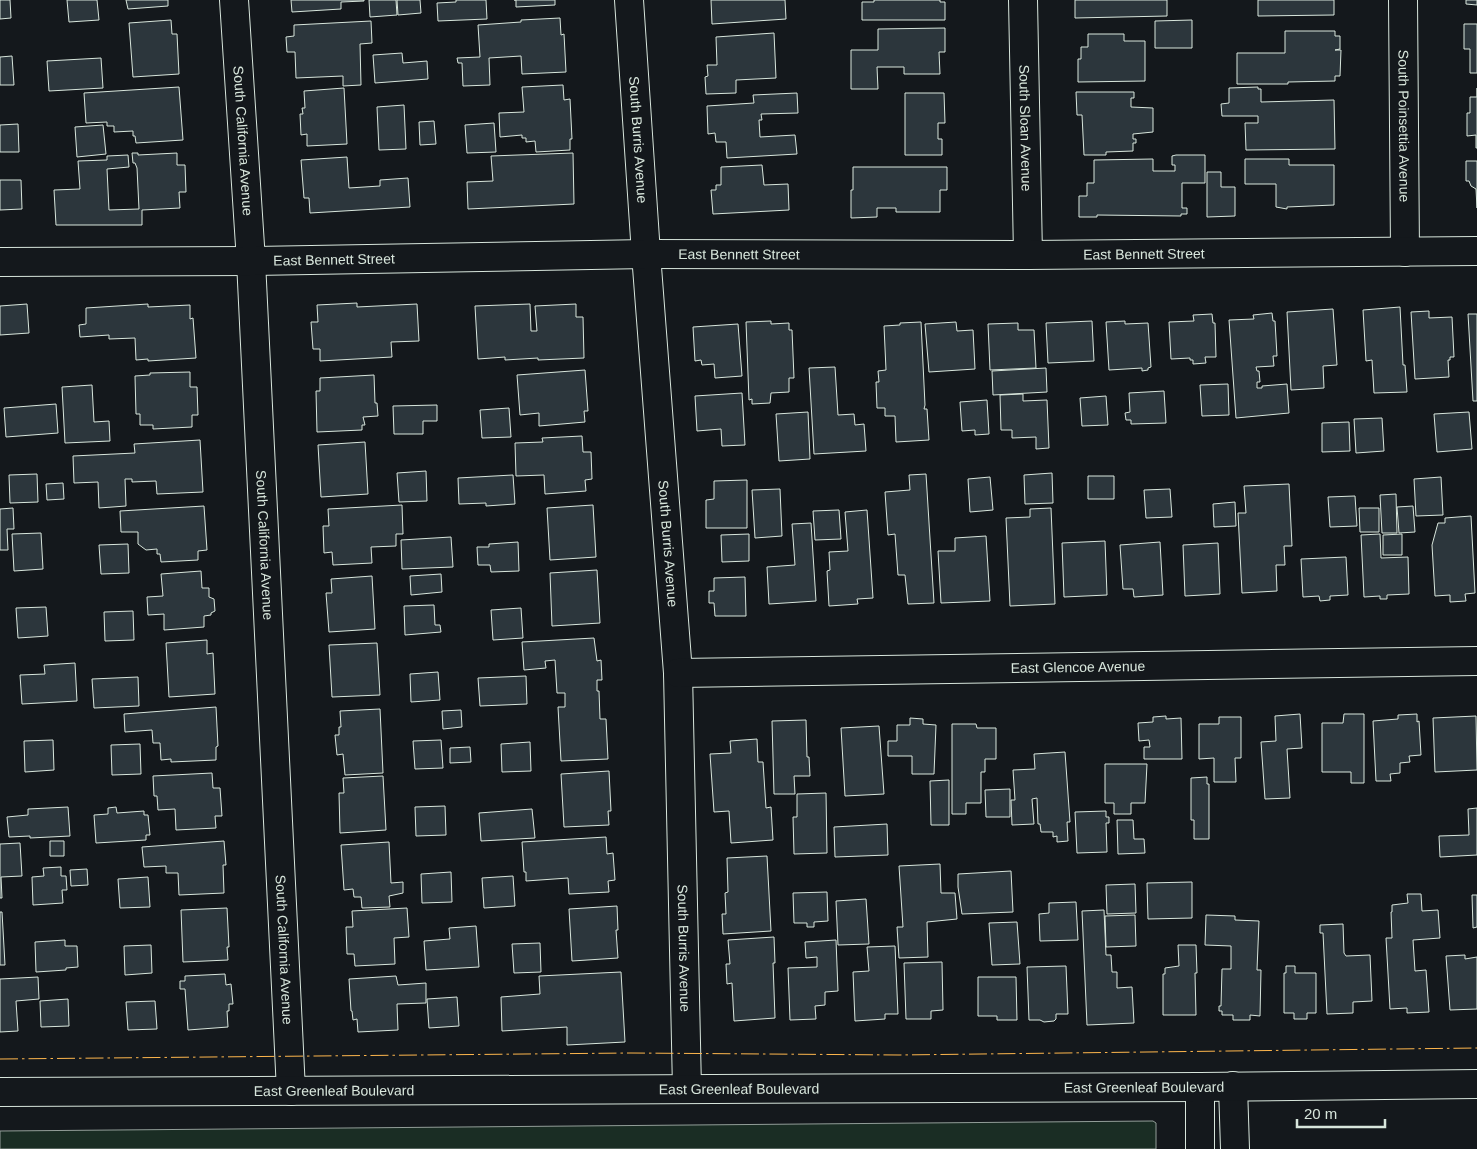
<svg xmlns="http://www.w3.org/2000/svg" width="1477" height="1149" viewBox="0 0 1477 1149" font-family="Helvetica,sans-serif">
<style>
.green{fill:#1a2d24;stroke:#939e99}
.building{fill:#2c363c;stroke:#d8e6dc}
.lines{fill:none;stroke-linecap:round;stroke-linejoin:round}
.minor-casing{stroke:#d8e6dc;stroke-width:30}
.minor{stroke:#14181c;stroke-width:28}
.power{stroke:#ffb74d;stroke-width:1;stroke-dasharray:18 4 2.5 4;stroke-linecap:butt}
.labels{text-anchor:middle;stroke-width:4;stroke-linejoin:round;paint-order:stroke}
.street-label{font-size:14px;fill:#d8e6dc;stroke:#14181c}
</style>
<rect width="100%" height="100%" fill="#14181c"/>
<path class="green" d="M1153 1121 1156 1123V1149H0V1131Z"/>
<path class="building" d="M0 0H10L11 18 0 19Z
M67 0H97L99 20 69 22Z
M126 0H168V6L128 9Z
M291 0H364V1L341 2V9L292 12Z
M369 0H396L397 15 370 17Z
M397 0H420L421 13 398 15Z
M456 0H486L487 19 438 21 437 3 456 2Z
M514 0H555V5L516 7V0Z
M711 0H785L786 19 712 24Z
M874 0H940V2H945V20H862V2H874Z
M1075 0H1167V16L1075 18Z
M1258 0H1334V15L1258 16Z
M1466 0H1477V5L1466 4Z
M560 18 561 35 564 34 566 72 522 74 521 56 489 58 490 85 463 86 462 63H458L457 58 480 57 478 25 521 22V20Z
M171 20 172 34H177L179 74 133 77 129 23Z
M1192 20V48H1155V21Z
M371 21 372 43 360 44 361 85 343 86V76L296 78 295 52H287L286 37 294 36V25Z
M1464 24H1477V73H1470V49H1464Z
M945 28V52H939L940 74H904V67H877L878 89H851V50H878V29Z
M1285 31H1335V36H1340V49L1335 50H1341L1340 76H1335V81L1288 82V84H1237V53H1285Z
M774 33 776 78 736 80V93L706 94 705 77 708 76 707 65H717L716 37Z
M1088 34H1124V41H1145V81L1078 82V59H1081V47H1088Z
M402 53 403 63 427 61 428 79 375 83 373 55Z
M12 56 14 85H0V57Z
M101 58 103 88 49 91 47 61Z
M563 85 564 100 570 99 572 139H570V150L536 152 535 141 526 142V138H522V135L500 137 499 113 524 112 522 87Z
M179 87 183 140 136 143 135 136H133V131L114 132V126H107V122L86 123 84 93Z
M1258 87V89H1261V102L1334 100 1335 149 1246 150 1245 123H1258V116H1222L1221 104 1229 103V88Z
M344 88 347 144 307 146V134L301 135 300 114H303L302 108H305L304 91Z
M1477 88V148H1476V135L1467 136V113H1470V97H1477Z
M1076 92H1134V98H1131V107L1153 108V132L1133 134V139H1136V143H1133V151L1106 152V155H1084L1082 115H1077Z
M797 93 798 113 761 114 762 120H759L760 137 795 135 797 154 727 158 726 142H716L715 133 708 134 707 106 754 103 753 95Z
M905 93H944L945 123H938V139H942V155H905Z
M404 105 406 149 379 150 377 107Z
M434 121 436 144 420 145 419 122Z
M494 123 496 152 467 153 465 125Z
M18 124 19 152H0V125Z
M103 125 106 154 77 157 75 127Z
M132 153H138V155L177 153V165H185L186 192H179L180 208 142 210V225H56L54 190 80 189 78 161 107 160V156L128 155 129 167 107 169 109 210 139 209 137 168 135 163H133Z
M573 153 574 204 468 209 467 182 493 181 491 156Z
M1176 155H1205V183H1182V208H1187V214H1181V216L1097 215V217H1079V196H1087V183H1094V160L1153 159V171H1175V165H1172V156Z
M347 157 349 188 380 186V180L408 178 410 207 310 213 309 198H304L301 160Z
M1245 159H1289V165H1334V205L1287 207V209L1276 207V184H1245Z
M1466 161H1477V208L1476 189 1471 186 1469 181H1466Z
M762 165 764 185 788 184 789 210 713 214 711 190H716V185H721V167Z
M853 167H947V190H940V212H896V208H877V217L851 218V190H853Z
M1207 172H1221V187H1235V216L1207 217Z
M0 180H21L22 209 0 210Z
M357 303V307L417 304 419 341 391 342 392 357 320 361V349H313L311 322H318L317 305Z
M27 304 29 333 0 335V306Z
M148 304V307L190 305V319L193 318 196 358 148 361V359L136 360 135 338 109 339V335L80 337 79 325 86 324V308Z
M530 304 531 331H537L535 306 576 304V317H583L584 358 538 360V358L505 360V357L478 359 475 306Z
M1400 307 1403 365H1405L1407 392 1374 393 1372 360 1366 361 1363 310Z
M1333 309 1337 365 1323 366 1324 388 1291 390 1287 312Z
M1429 311V318L1452 317 1454 357H1450V360H1448L1449 377 1415 379 1411 312Z
M1272 313 1273 321H1275L1277 356H1273L1274 366 1256 367 1257 371H1259L1260 382H1257V388H1262V386L1287 384 1289 413 1236 418 1229 320 1254 319 1253 315Z
M1212 314 1213 323H1215L1216 357H1205L1206 363 1193 364V360H1190V358L1171 359 1169 322 1194 321 1193 315Z
M1468 314H1477V401H1473Z
M771 321V324L789 323V330H792L794 378H789V392L771 393 770 403 752 404V399L749 400 746 322Z
M1092 321 1094 361 1048 363 1046 323Z
M1125 321V324L1148 323 1151 367 1148 368V370L1142 371V368L1109 370 1106 322Z
M921 322 925 405 924 409H927L929 440 896 442 895 416H885V408H877L876 382H879L878 371 886 370 884 326 900 325V323Z
M956 322 957 331 973 330 975 369 929 372 925 324Z
M1018 323V330H1034L1036 368 990 370 988 324Z
M738 324 742 376 715 378 714 364 702 365 701 360 695 361 693 327Z
M835 367 838 415 854 414 855 425 864 424 866 451 814 454 809 368Z
M1046 368 1047 392 993 395 992 371Z
M585 370 588 411H584L585 422 539 426V413L520 415 517 375Z
M190 372V387H197L198 415H192V427L153 429V425H140V414H136L135 376 150 375V373Z
M374 375 375 403H377L378 416 363 417 365 425H362V430L317 432 316 391H320V378Z
M1228 384 1229 415 1202 416 1200 385Z
M92 385 94 422 109 421 110 441 65 443 62 387Z
M1164 391 1166 423 1131 424V420H1126L1125 413 1130 412 1129 393Z
M742 393 745 445 722 446 721 429 697 431 695 396Z
M1023 394V401L1047 400 1049 448 1036 449V437L1012 438V430H1001L1000 395Z
M1106 396 1108 425 1082 426 1080 398Z
M987 400 989 434 975 435V430L962 431 960 402Z
M56 404 58 433 6 437 4 408Z
M437 405V421H423V434H394L393 406Z
M509 408 511 437 482 438 480 410Z
M808 412 810 459 779 461 776 414Z
M1469 412 1472 449 1437 452 1434 414Z
M1382 418 1384 451 1356 453 1354 419Z
M1349 422 1350 451 1322 452V423Z
M582 436 583 452H591L592 479 585 480 586 491 545 494 544 475 516 476 515 443 543 442 542 438Z
M200 440 203 492 157 494 156 481 132 482V479H125L126 506 99 508 98 482 74 483 73 456 135 453 134 444Z
M365 442 368 494 321 497 318 445Z
M426 471 427 501 399 502 397 473Z
M1052 473 1053 503 1025 504 1024 475Z
M37 474 38 502 10 503 9 475Z
M926 474 934 603 908 604 905 575H898L895 534 888 535 885 492 910 490 909 475Z
M513 475 515 504 486 506V503L459 504 458 478Z
M1088 476H1114V499H1088Z
M990 477 993 510 970 512 968 479Z
M1441 477 1443 515 1416 516 1414 479Z
M747 480V528H706V500L714 499V481Z
M63 483 64 499 47 500 46 484Z
M1289 484 1292 546H1284L1285 565H1276L1277 591 1242 593 1238 513H1246L1244 486Z
M780 489 782 536 755 538 752 490Z
M1170 489 1172 517 1146 518 1144 490Z
M1396 494 1397 533H1382L1380 495Z
M1355 496 1357 526 1330 527 1328 497Z
M1235 502 1236 526 1214 527 1213 504Z
M402 505 403 534H396V546L371 547 372 563 333 565 332 552 324 553 323 526H329L328 509Z
M593 505 596 557 550 560 547 508Z
M204 506 207 550 198 551V560L161 562 160 554H157V549L146 550 138 544V532H121L120 511Z
M1413 506 1415 532 1399 533 1397 507Z
M13 508 14 529H7L8 550H0V509Z
M1051 508 1055 604 1010 606 1006 518 1030 517V509Z
M1359 508H1379V532H1360Z
M839 510 841 539 815 540 813 511Z
M867 510 873 598 857 599 858 604 829 606 827 571 830 570 829 552 848 551 845 512Z
M1471 516 1475 593 1465 594 1466 601 1450 602V595L1435 596 1432 545 1438 523H1445V518Z
M811 523 816 601 769 604 767 567 795 565 792 524Z
M41 533 43 569 14 571 12 534Z
M749 534V561L722 562 721 535Z
M1380 534 1381 558 1408 557 1409 594 1387 595V599H1380V596L1364 597 1361 535Z
M1402 534V555H1383V535Z
M986 536 990 601 941 603 938 551H955V538Z
M451 537 453 567 402 569 401 540Z
M1105 541 1107 595 1064 597 1062 543Z
M518 542 519 571 491 572 490 565H478L477 547H489V544Z
M1160 542 1163 595 1134 597 1133 589H1123L1120 545Z
M1218 543 1220 594 1185 596 1183 545Z
M128 544 129 573 101 574 99 545Z
M1346 557 1348 595 1330 596V600L1320 601 1319 596 1303 597 1301 559Z
M597 570 600 623 552 626 550 573Z
M201 571 202 588H209V597L214 599 215 611 211 613V615L204 616V627L164 630V614L148 615 147 597 163 596 161 574Z
M441 574 442 592 411 595 410 576Z
M372 576 375 629 329 632 326 593H332L331 579Z
M745 577 746 616H715L714 603H709V591H714V578Z
M434 605 435 625H440L441 632 405 635 404 606Z
M46 607 48 636 18 638 16 608Z
M521 608 523 638 493 640 491 610Z
M133 611 134 640 105 641 104 612Z
M594 638 597 661 601 660 602 680H597V691H599L600 719H606L608 759 561 761 558 707H565V693H557L555 660 545 661 546 668 524 670 522 642Z
M207 640V654L213 653 215 694 169 697 166 643Z
M377 643 380 695 332 697 329 645Z
M75 663 77 701 22 704 20 675 45 674 44 665Z
M438 672 440 700 411 702 410 674Z
M526 676 527 704 480 706 478 678Z
M138 677 139 706 94 708 92 679Z
M216 707 218 746 216 747V760L171 762V759L161 760 160 743H153L152 730 125 732 124 714Z
M380 709 383 773 345 775 343 754 337 755 335 735H339V727H341L340 711Z
M461 710 462 727 443 729 442 711Z
M1300 714 1302 748 1287 749 1290 798 1265 799 1261 742 1276 741 1275 716Z
M1344 714H1364V783H1351V772H1322V723H1343Z
M1417 714V722L1419 721 1421 755 1409 756 1410 762 1400 763V773L1390 774 1391 781H1376L1373 721 1398 719V715Z
M1166 716V719L1181 718 1182 759H1144V747H1150L1149 740 1139 741 1138 723 1153 722V717Z
M1476 716 1477 770 1435 772 1433 718Z
M1219 717H1241V758H1235L1236 782H1214V758L1199 759V724H1219Z
M910 718 923 719V724L936 725 934 774H912V756H888V741H897V725H910Z
M806 720 807 757H809L810 776H794L795 794H774L772 721Z
M952 724H976L977 728H996V759H985V772H981V803H966V814H952Z
M879 726 884 794 845 796 841 728Z
M757 739 758 762H763L766 808 771 807 773 840 731 843 729 811 714 812 710 754 731 753 730 741Z
M53 740 54 770 25 772 24 741Z
M441 740 443 768 415 769 413 741Z
M530 742 531 771 502 772 501 744Z
M140 744 141 774 112 775 111 745Z
M470 747 471 762 450 763V748Z
M1065 752 1070 822H1067L1068 841 1057 842V836L1053 837V832H1041L1040 824H1038L1037 798 1032 799 1034 824 1012 825 1011 800H1015L1013 770 1035 769 1034 754Z
M1105 764H1147L1145 803H1131V814H1114V803H1105Z
M609 771 611 811H608L609 825 564 827 561 774Z
M212 773 213 788H220L222 816H215L216 828 176 830 175 809 158 810 157 796H154L153 776Z
M383 776 386 830 340 833 339 793H344L343 778Z
M1207 777V784H1209V839H1194V820H1191V778Z
M949 780V825H931L930 781Z
M1010 789V817H986L985 790Z
M826 793 827 853 794 854 793 817H797V794Z
M445 806 446 835 416 836 415 807Z
M68 807 70 836 30 838V836L9 837 7 817 28 815V809Z
M116 807 117 813 144 811V815H148L150 835H146V840L96 843 94 815 108 814V808Z
M1477 808V855L1440 857 1439 836 1469 835 1468 809Z
M532 809 535 838 481 841 479 813Z
M1106 811V817H1109V823H1106L1107 852 1077 853 1075 812Z
M1117 820H1133L1134 839H1144L1145 853 1118 854Z
M887 824 888 855 835 857 834 827Z
M606 837 607 854 613 853 615 880 608 881 609 892 569 894 568 878 526 881V872H524L522 842Z
M50 841H64V856H50Z
M224 841 226 865H223L224 893 179 895 178 873H166V866L144 867 142 847Z
M389 842 391 883 403 882V893L389 896 390 907 362 908 361 897H354L353 889 344 890 341 845Z
M20 843 22 876 1 877 2 898H0V844Z
M767 856 771 931 723 934 722 914H726L725 893 728 892 727 858Z
M940 864 941 893H955L957 919 927 922 928 957 899 958 897 927H903L899 866Z
M61 867V876H66L67 890H62L63 903 33 905 32 877 44 876 43 868Z
M87 869 88 885 71 886 70 870Z
M1011 871 1013 912 962 914 958 887V874Z
M451 872 452 902 422 903 421 874Z
M513 876 515 906 484 908 482 878Z
M148 877 150 907 120 908 118 879Z
M1192 882V918L1148 919 1147 883Z
M1135 884 1136 913 1107 914 1106 885Z
M827 892 828 921 814 922V927H807V923H794L793 893Z
M1407 894H1421L1422 911 1438 910 1440 938 1413 940 1415 971 1426 970 1429 1012 1407 1013V1008L1390 1009 1386 938H1392L1391 912H1392V905L1408 903Z
M1472 895H1477V927L1473 928Z
M866 899 869 944 838 945 836 901Z
M1076 902 1078 940 1040 941 1039 914 1049 913V903Z
M617 906 618 930H616L618 958 572 961 569 909Z
M227 908 229 947H227L228 960 183 962 181 910Z
M407 908 409 937 394 938 395 964 355 966 354 954H347L346 927H353L352 911Z
M1104 910 1106 955H1111L1112 972H1117V988L1132 987 1134 1023 1087 1025 1082 911Z
M0 912H2L5 965H0Z
M1135 915 1136 946 1106 947 1105 916Z
M1206 915 1235 916V920L1259 921 1257 970H1261L1260 1016 1250 1015V1020H1233V1015H1222V1011H1219V1006H1221L1222 969H1231V946L1205 945Z
M1017 922 1020 964 992 965 989 923Z
M1343 924 1344 953 1346 956 1370 955 1372 1001 1353 1002V1013L1327 1014 1323 933H1320V925Z
M476 926 479 967 426 970 424 941 450 939 449 928Z
M774 937 775 963H773L775 1018 734 1021 732 983 727 984 726 964H730L728 940Z
M65 940V946H77L78 967 66 968V970L36 972 35 942Z
M836 940 838 991 825 992V1005L815 1006 816 1019 790 1020 788 968 817 967V957L806 958 805 942Z
M540 943 541 972 514 973 512 944Z
M151 945 152 973 125 975 124 946Z
M1178 945H1196L1197 973H1195L1196 1015H1163V974H1165V968L1179 966Z
M895 946 898 1014H885V1019L855 1021 853 972 869 971 867 947Z
M1465 955V959L1477 957V1009L1450 1010 1446 956Z
M942 962 943 1010 931 1011V1019H906L904 963Z
M1066 966 1068 1014H1056V1019L1054 1021 1044 1022 1040 1020H1029L1027 967Z
M1286 966H1295V973H1316V1013H1307V1019H1294V1013H1284V973H1286Z
M621 972 625 1042 567 1045V1027L502 1031 501 997 540 994 539 976Z
M225 974 226 985 231 984 233 1004H229V1011H227L228 1027 188 1030 185 989H180V981H185V976Z
M396 976 398 985 426 983V1003L397 1004 398 1030 358 1032 357 1019 353 1020 352 1011H351L349 979Z
M38 977 39 999 16 1001 18 1031 0 1032V979Z
M978 977H1016L1017 1020H997V1016H978Z
M457 997 459 1026 429 1028 427 999Z
M68 999 69 1026 41 1027 40 1001Z
M155 1001 157 1029 128 1030 126 1002Z"/>
<g class="lines">
<defs>
<g id="minor">
<path id="s1" d="M234 0 251 261 291 1091"/>
<path id="s2" d="M629 0 646 254 678 673 687 1089"/>
<path id="s3" d="M1023 0 1028 255"/>
<path id="s4" d="M1403 0 1405 252"/>
<path id="s5" d="M0 262 251 261 646 254 1028 255 1477 251"/>
<path id="s6" d="M678 673 1477 661"/>
<path d="M1233 1086 1235 1149"/>
<path d="M1200 1087V1149"/>
<path id="s7" d="M0 1092 1200 1087 1477 1084"/>
</g>
</defs>
<use href="#minor" class="minor-casing"/>
<use href="#minor" class="minor"/>
<path class="power" d="M0 1059 631 1053 899 1055 1477 1048"/>
</g>
<g class="labels">
<g class="street-label">
<text dy="5" stroke="none"><textPath href="#s4" startOffset="126">South Poinsettia Avenue</textPath></text>
<text dy="5" stroke="none"><textPath href="#s3" startOffset="128">South Sloan Avenue</textPath></text>
<text dy="5" stroke="none"><textPath href="#s2" startOffset="140">South Burris Avenue</textPath></text>
<text dy="5" stroke="none"><textPath href="#s1" startOffset="141">South California Avenue</textPath></text>
<text dy="5" stroke="none"><textPath href="#s5" startOffset="739">East Bennett Street</textPath></text>
<text dy="5" stroke="none"><textPath href="#s5" startOffset="1144">East Bennett Street</textPath></text>
<text dy="5" stroke="none"><textPath href="#s5" startOffset="334">East Bennett Street</textPath></text>
<text dy="5" stroke="none"><textPath href="#s2" startOffset="545">South Burris Avenue</textPath></text>
<text dy="5" stroke="none"><textPath href="#s1" startOffset="546">South California Avenue</textPath></text>
<text dy="5" stroke="none"><textPath href="#s6" startOffset="400">East Glencoe Avenue</textPath></text>
<text dy="5" stroke="none"><textPath href="#s2" startOffset="950">South Burris Avenue</textPath></text>
<text dy="5" stroke="none"><textPath href="#s1" startOffset="951">South California Avenue</textPath></text>
<text dy="5" stroke="none"><textPath href="#s7" startOffset="1144">East Greenleaf Boulevard</textPath></text>
<text dy="5" stroke="none"><textPath href="#s7" startOffset="739">East Greenleaf Boulevard</textPath></text>
<text dy="5" stroke="none"><textPath href="#s7" startOffset="334">East Greenleaf Boulevard</textPath></text>
</g>
</g>
<path d="M1297 1119v8h88v-8" fill="none" stroke="#d8e6dc" stroke-width="2.5"/>
<text x="1304" y="1119" font-size="15" fill="#d8e6dc" stroke="#14181c" stroke-width="4" paint-order="stroke">20 m</text>
</svg>
